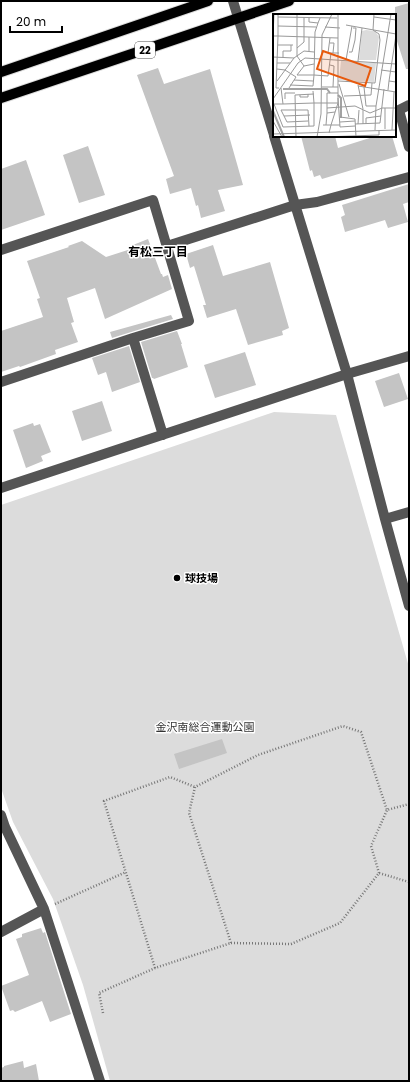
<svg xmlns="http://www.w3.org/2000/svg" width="410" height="1082" viewBox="0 0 410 1082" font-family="Poppins,'Noto Sans JP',sans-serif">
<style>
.green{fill:#dcdcdc}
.building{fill:#c4c4c4}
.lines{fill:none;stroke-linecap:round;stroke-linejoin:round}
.major-casing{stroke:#dbdbdb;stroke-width:12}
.path{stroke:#777;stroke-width:2.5;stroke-dasharray:1 2;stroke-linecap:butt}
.minor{stroke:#555;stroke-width:10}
.major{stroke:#000;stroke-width:10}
.poi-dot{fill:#000;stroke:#fff;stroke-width:1.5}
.labels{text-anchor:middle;stroke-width:3;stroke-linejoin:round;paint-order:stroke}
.shield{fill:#fff;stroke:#4c4c4c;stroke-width:1}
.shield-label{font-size:10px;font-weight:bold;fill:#000}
.poi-label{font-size:11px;font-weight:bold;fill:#000;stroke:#fff;text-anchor:start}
.park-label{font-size:11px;fill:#333;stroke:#fff}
.neighbourhood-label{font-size:12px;font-weight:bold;fill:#000;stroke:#fff}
.inset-river{fill:none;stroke:#a3a3a3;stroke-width:2}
.inset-road{fill:none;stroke:#999;stroke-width:1}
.view{fill:#e8590c;fill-opacity:0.15;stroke:#e8590c;stroke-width:2}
.inset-edge{fill:none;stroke:#000;stroke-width:2}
</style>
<rect width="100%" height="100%" fill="#fff"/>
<path class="green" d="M274 412 336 415 409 667V1081H110L83 985 53 899 13 822 1 788V505Z"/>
<path class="building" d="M409 3V69H406L395 35V7Z
M158 68 164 84 210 69 243 185 218 190 225 211 201 218 198 205 196 206 191 188 170 194 166 179 174 176 137 75Z
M301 136H335L338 148 376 136H392L398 156 322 179 320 175 314 177 312 170 310 171Z
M88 146 105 195 79 203 63 155Z
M26 160 45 215 1 230V169Z
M409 184V202L403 204 408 222 388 228 385 220 345 232 341 217 345 215 342 205Z
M148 239 161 274H162L163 277 168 275 172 289 105 319 95 288 67 298 74 322 71 323 78 342 55 350 56 354 20 367 19 366 1 372V331L43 317 37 299 40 298 27 261 69 247 68 246 82 241 106 257 134 248 133 245Z
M213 245 223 276 270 262 289 328 282 331 283 335 248 345 236 309 207 318 203 305H206L194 266 190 268 186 254Z
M171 315 173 319 112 338 110 332Z
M177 331 182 344H181L188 367 154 379 153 378H152L141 342Z
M129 346 140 382 112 392 106 372 98 375 92 358Z
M245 352 256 385 215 398 204 365Z
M399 373 408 399 384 407 375 381Z
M102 401 112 431 82 441 72 411Z
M33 423 34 426 40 424 51 452 41 456 43 461 26 468 13 430Z
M222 739 227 753 179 769 174 754Z
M41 928 43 933 45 932 71 1014 50 1022 42 1001 15 1012 13 1010 10 1011 1 986 29 975 16 939 22 937V934Z
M23 1061 24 1068 36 1064 39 1081H1V1068L4 1067V1066Z"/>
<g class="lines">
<defs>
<path id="major" d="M1 72 208 1
M1 98 289 1"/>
</defs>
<use href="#major" class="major-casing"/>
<path class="path" d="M379 873 371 846 387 810
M55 904 126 872
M231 943 291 944 340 923 379 873 409 882
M155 968 104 801 170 777 195 787
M103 1013 99 993 155 968 231 943 189 813 195 787 258 755 343 726 361 732 387 810 409 804"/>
<path class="minor" d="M233 1 274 135
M409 105 399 110 409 147
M274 136 347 374 385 519 409 606
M167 246 295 205 317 202 409 177
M1 250 153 200 189 321 133 338 1 382
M133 338 163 435
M1 488 347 374 409 356
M385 519 409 512
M1 815 5 827 44 909 100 1081
M1 932 44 909"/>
<use href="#major" class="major"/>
</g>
<circle class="poi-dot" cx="177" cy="578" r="4"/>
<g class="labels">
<rect class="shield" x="135" y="42" width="20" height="16" rx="3"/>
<g class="shield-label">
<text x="145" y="54">22</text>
</g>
<g class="poi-label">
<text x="185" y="582">球技場</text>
</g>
<g class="park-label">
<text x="205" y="731">金沢南総合運動公園</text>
</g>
<g class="neighbourhood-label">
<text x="158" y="256">有松三丁目</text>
</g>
</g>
<g transform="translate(273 14)">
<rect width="123" height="123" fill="#fff"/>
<path d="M93 16 102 17 106 23 103 46H86L89 17ZM68 47 103 49 101 68 66 66Z" fill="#dcdcdc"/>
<path class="inset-river" d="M10 75H54L57 79M65 81 68 84V104M0 97 11 123"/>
<path class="inset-road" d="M5 0V22L65 24M24 0V42L31 52M5 3 64 4M36 3V8L45 9 47 4M101 3 123 6M73 11 123 20M5 12 43 13M52 13 67 14M0 22H5L3 74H6M0 22 1 0M57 24 55 39H66M57 29H61L60 39M5 31H20M24 34 31 28V3M36 37V23M76 38H79L82 26 83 14H80M0 43 21 44M10 44V37H18V31M73 46 79 12M85 47 89 14M4 49H17M57 51 61 52 60 73M4 55 12 56 23 63 16 74M108 56 123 58M24 61H41L42 18 45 9M24 61 31 52 41 50M21 66 40 67M4 67 21 44 31 37 41 38M65 67 102 69 107 26 106 20 100 16 101 0M116 67 123 21M66 70 76 103M17 71 40 72 41 61 55 62 58 39M85 71 90 95M85 72 123 78M49 73H65M91 73 93 92H103M8 74 10 90M115 76 116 67 123 68M40 77 41 89V112L10 113 1 90H10L41 89H65M27 81V83H35V80M71 82 98 81 99 69M65 84 67 113 82 112M0 85 25 49 32 44 123 50M12 85V79H22M54 94 82 92 97 99 109 94H123M90 96V110M62 98 54 99V79H65M11 102 37 101M67 103 82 105 83 123M0 107 9 123M35 107 14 108 8 96H35L36 112M67 108 82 107M82 110 107 109 111 75M85 110 86 96M93 110V104L108 102M50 111H58L65 89V0M53 111 54 99M112 115V94M102 116 103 92 118 0M119 116 121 78M56 119 58 111H67M0 120 123 116M23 123 22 81 41 80M44 123 48 100 49 21 59 0M50 123 106 121V116"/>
<path class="view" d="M50 37 98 54 92 72 44 55Z"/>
<rect width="123" height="123" class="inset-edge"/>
</g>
<rect width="410" height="1082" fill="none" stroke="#000000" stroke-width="4"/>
<path d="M10 26v6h52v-6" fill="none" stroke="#000000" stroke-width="2"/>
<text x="16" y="26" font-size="12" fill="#000000" stroke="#ffffff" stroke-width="3" paint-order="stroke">20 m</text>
</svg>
